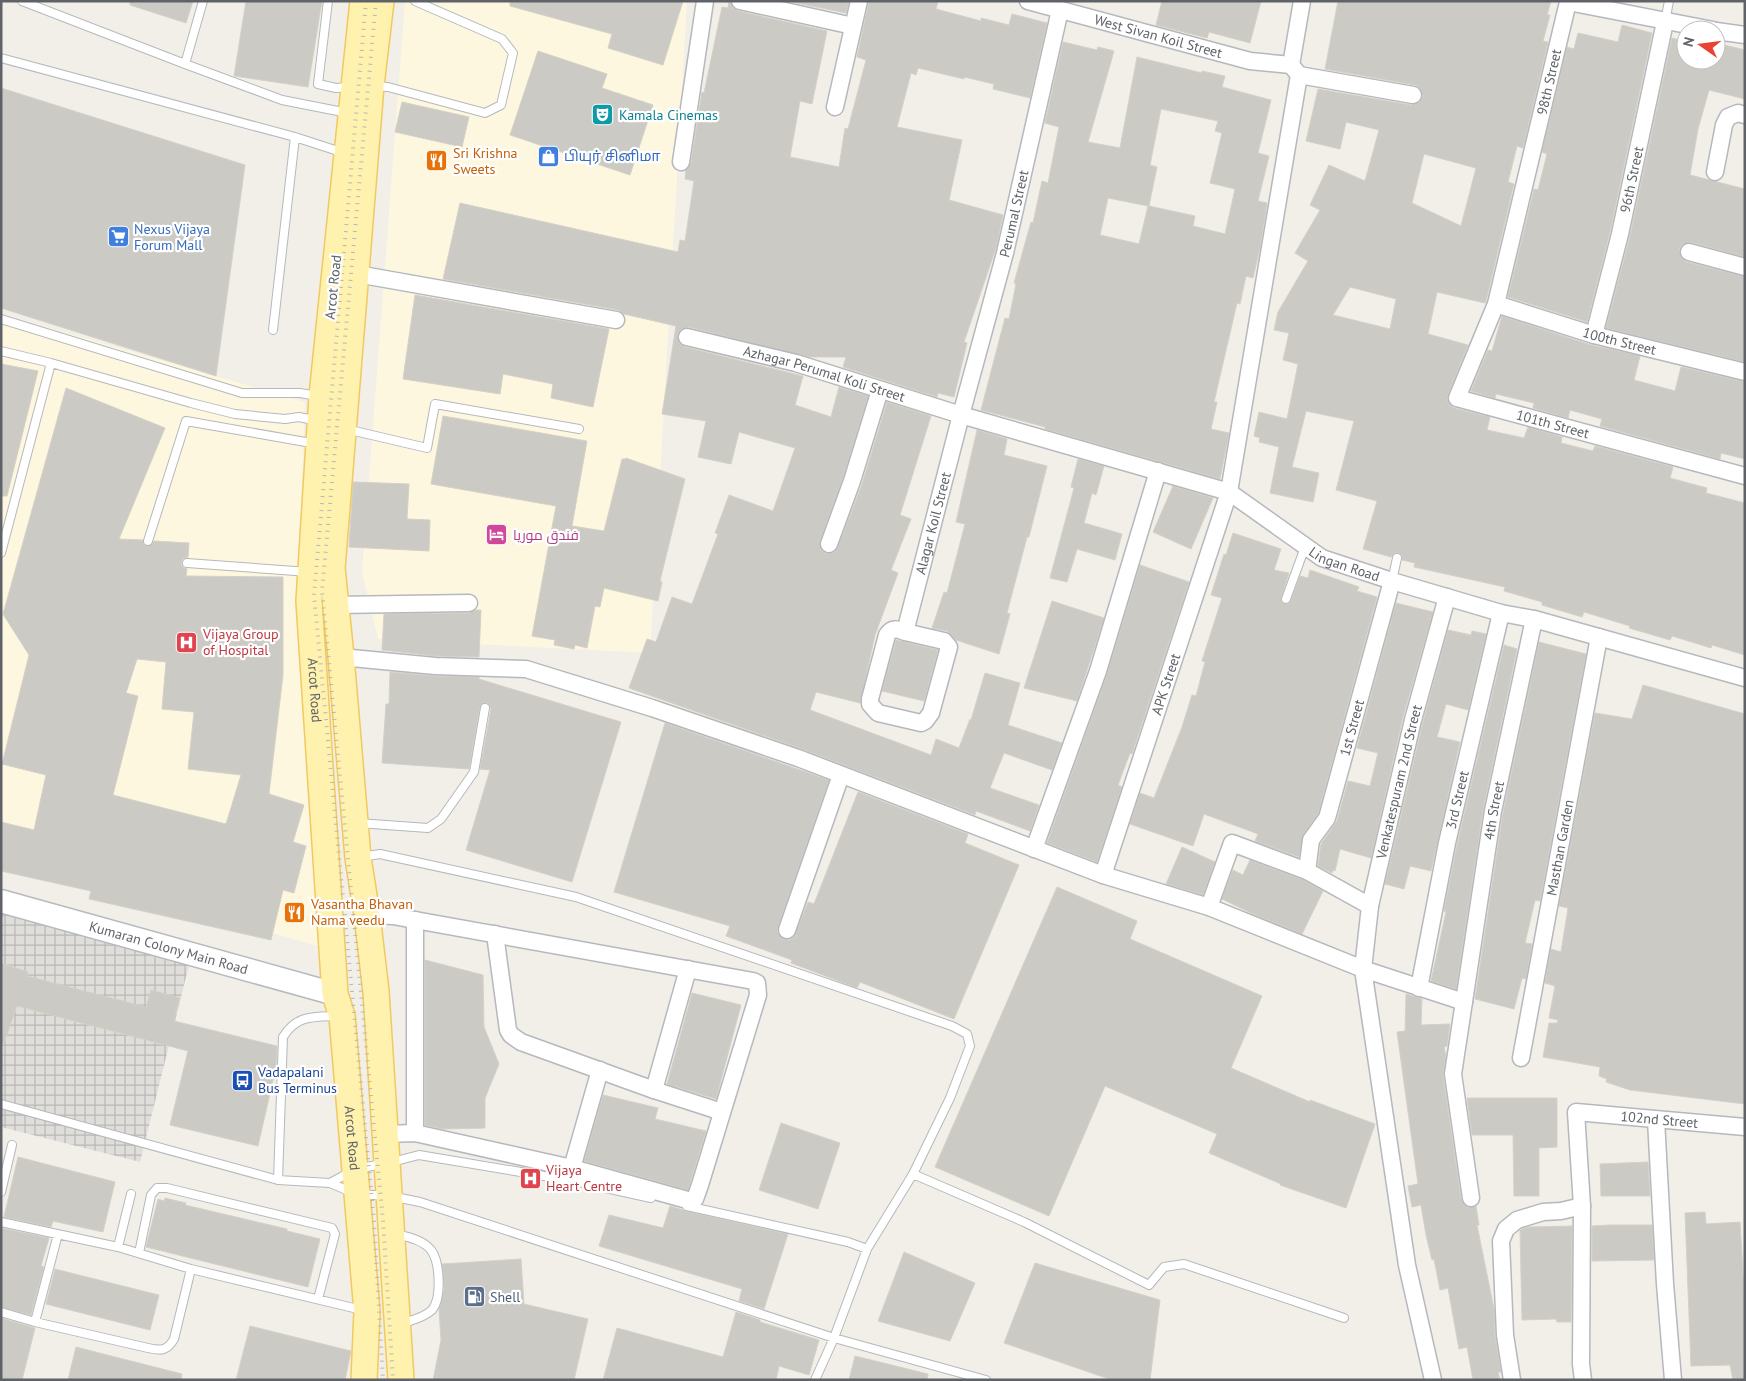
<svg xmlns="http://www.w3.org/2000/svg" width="1746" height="1381" viewBox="0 0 1746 1381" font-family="'PT Sans',Cairo,'Noto Sans Tamil',sans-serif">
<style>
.commercial{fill:#fef7e0}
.industrial{fill:url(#industrial-grid)}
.building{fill:#cccac5;stroke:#d6d1c6;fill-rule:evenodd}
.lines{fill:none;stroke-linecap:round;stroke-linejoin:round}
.lane-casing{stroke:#b5b8bc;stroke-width:10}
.street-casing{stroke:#b5b8bc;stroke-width:19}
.secondary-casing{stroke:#b6babf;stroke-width:25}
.primary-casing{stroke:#f2c960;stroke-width:28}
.lane{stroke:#fff;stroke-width:8}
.street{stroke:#fff;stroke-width:16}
.secondary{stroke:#fff;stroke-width:22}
.primary{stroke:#fff2af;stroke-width:25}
.rail{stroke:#b6b7b8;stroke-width:4;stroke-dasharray:1 6;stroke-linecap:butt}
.labels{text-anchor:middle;stroke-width:4.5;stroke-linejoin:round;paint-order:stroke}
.street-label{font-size:14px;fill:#5f6368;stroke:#fff}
.culture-label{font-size:14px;fill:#0d838f;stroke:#fff;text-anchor:start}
.food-label{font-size:14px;fill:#c56008;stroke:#fff;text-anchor:start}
.shop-label{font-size:14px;fill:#366cbe;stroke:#fff;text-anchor:start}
.hotel-label{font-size:14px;fill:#b23c85;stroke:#fff;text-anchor:start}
.health-label{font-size:14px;fill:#be3a42;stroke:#fff;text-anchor:start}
.transit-label{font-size:14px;fill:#164399;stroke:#fff;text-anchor:start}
.service-label{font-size:14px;fill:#4e5e75;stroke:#fff;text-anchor:start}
</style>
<defs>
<pattern id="industrial-grid" width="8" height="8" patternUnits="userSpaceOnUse" patternTransform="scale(1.25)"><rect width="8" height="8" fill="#e0deda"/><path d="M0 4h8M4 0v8" fill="none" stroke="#b9b8b5"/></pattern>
</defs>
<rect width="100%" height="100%" fill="#f1efe8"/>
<path class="commercial" d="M405 1H687L650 653 378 639 362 572Z
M1 314 305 402 297 624 335 951 1 855Z"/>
<path class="industrial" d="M1 902 191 957 140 1162 1 1127Z"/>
<path class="building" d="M130 1H193L186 23 130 5Z
M246 1H322L308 87 234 76Z
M510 1H683L663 65 608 48 612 34 510 6Z
M729 1H730L733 8 738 11 827 31 812 104 800 101 790 157 839 167 845 128 848 129 866 60 857 57 869 1H938L936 9 981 21V18L1009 25 1012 14 1047 23 1030 98 993 89 994 84 964 77V79L918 68 916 75 911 73 897 127 962 140 949 200 1003 215 996 248 964 342 967 343 954 397 938 393 937 397 843 367 846 357H809L689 327 680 330 677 335 680 344 685 347 803 376 795 405 831 417 839 387 868 396 843 478 820 541 821 550 826 554 835 552 838 547 862 484 887 402 931 416 900 515 911 519 891 570 898 573 875 635 860 703 816 692 810 710 931 755 936 739 959 748 970 719 971 720 985 673 1020 683 1008 725 1062 743 1052 770 1004 753 990 788 1039 805 1030 831 976 811 975 815 802 749 629 688 647 639 656 642 672 597 692 604 718 534 715 533 729 495 773 511 795 448 739 432 731 464 698 457 706 421 662 414 676 326 624 314 618 310 443 279 460 203 678 252 680 240 685 241 694 181 685 179 686 170 691 163 702 92 704 93 722 7 728 8Z
M787 1H849L846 13Z
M1162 1H1261L1250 43 1209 32 1207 38 1156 25Z
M1338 1H1551L1547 15H1550L1543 41 1548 42 1523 148 1517 146 1508 182 1514 184 1486 301 1485 303 1437 292 1428 334 1468 345 1448 394 1447 400 1450 405 1454 408 1490 417 1487 430 1524 438 1528 427 1562 437 1561 443 1593 451 1595 446 1673 467 1670 478 1707 488 1706 493 1745 503V655L1712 645 1711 648 1672 636 1670 640 1629 628 1630 626 1584 612 1582 617 1542 605V602L1504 591 1505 587 1414 567 1415 563 1402 560V556L1399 553H1395L1391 557 1363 549 1377 501 1336 490 1354 421 1306 411 1292 467 1319 473 1313 502 1270 493 1279 447 1259 442 1260 438 1254 436 1259 412 1287 419 1298 364 1283 360 1289 333 1274 330 1278 312 1308 261 1295 253 1320 210 1310 205 1329 165 1365 181 1379 130 1346 122 1340 149 1306 141 1318 89 1411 105 1420 102 1423 96 1420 88 1415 85 1325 69ZM1424 154 1476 168 1461 226 1412 203ZM1350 287 1396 299 1390 329 1333 315Z
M1622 25 1652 33 1610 232 1587 322 1508 297 1534 189 1538 190 1547 154 1542 152 1567 47 1574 49 1578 33 1618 42Z
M1682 35 1686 36V60H1716V43L1745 50V99L1709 90 1698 129 1690 175 1745 189V257L1691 242 1682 245 1679 250 1682 259 1686 262 1745 277V362L1606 328 1630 236 1672 38 1680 40Z
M1063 42 1097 50 1098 47 1114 51 1088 142 1120 148 1137 57 1202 73V71L1225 76 1222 87 1271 100 1258 153 1269 156 1258 201 1267 203 1260 248 1253 278 1246 276 1240 304 1237 303 1214 402H1217L1211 429 1229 433 1220 479 1045 429V427L981 410 1005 318 1009 319 1016 284 1014 283 1031 222 1033 223 1042 181 1048 183 1059 127 1045 123ZM1161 109 1218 121 1215 131 1222 133 1210 183 1235 189 1225 234 1193 226 1195 216 1149 206 1157 167 1150 165ZM1108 198 1148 206 1139 244 1100 235Z
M538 51 607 74 602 88 653 105 630 175 510 135Z
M1 88 245 165 216 376 1 308Z
M402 102 469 117 462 147 395 132Z
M415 295 609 329 593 407 551 398 553 384 503 374 500 394 403 379Z
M1502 316 1591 345 1640 356 1634 380 1675 391 1681 367 1745 382V459L1721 453 1720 459 1600 426 1602 419 1570 410 1568 418 1533 408 1534 403 1496 394 1495 398 1471 391 1488 350 1492 351Z
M1 364 38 371 7 496H1Z
M66 388 165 428 119 539 143 540 144 544 147 546 151 545 154 541 189 543 188 557 183 559 181 563 183 567 187 569 186 576 283 577V675L269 794 304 805 293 842 306 846 294 893 283 890 271 940 89 899 91 891 1 871V822L34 830 46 775 2 764 29 655 3 614ZM137 659 166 662 162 709 194 712 188 769 241 775 226 824 113 795 138 696 126 693Z
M443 416 587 441 572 526 604 531 622 459H625L626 458 685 479 660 581 662 582 658 601 604 588 600 607 595 606 587 648 575 645 574 649 554 645 555 640 532 636 556 506 431 484Z
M977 430 1007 439 1004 455 1047 466 1029 537H1027L1007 613 1010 614 999 654 956 640 947 631 932 628 944 592 947 593 965 524 956 522Z
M1078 459 1104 466 1096 495 1092 493 1084 523 1122 534 1115 560 1077 549 1067 582 1050 578 1074 488 1071 487Z
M353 482 409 484 407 519 430 520 429 551 349 547Z
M1173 486 1213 498 1191 549 1153 532Z
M1233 533 1281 549 1274 570 1289 573 1281 598 1284 604 1290 603 1300 576 1308 578 1310 570 1359 587 1357 591 1377 597 1318 814 1303 835 1299 857 1255 841 1258 834 1204 814 1193 846 1130 824 1140 793 1154 798 1182 727 1192 695 1196 696 1205 662 1202 661 1222 598 1211 595 1224 554 1226 555Z
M1140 565 1189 582 1132 754 1130 753 1118 785 1122 787 1097 862 1047 843 1107 674Z
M1052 601 1104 618 1077 701 1024 688Z
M1396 603 1433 612 1403 717 1371 858 1340 849 1335 871 1333 870 1332 873 1318 866 1321 844 1337 821 1348 781 1370 786 1378 753 1357 748Z
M476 610H481L479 657 436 656 382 650 384 614 469 613Z
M1448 630 1471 635 1472 631 1486 634 1468 710 1446 704 1437 737 1460 742 1431 871 1410 866 1404 889 1385 884 1423 722Z
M896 640 938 650 924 701 882 691Z
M1539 642 1586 654 1540 901 1535 900 1525 943 1532 944 1526 979 1522 978 1514 1009 1475 999 1503 813Z
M1504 645 1517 649 1483 810 1456 989 1431 981 1446 912 1444 911 1457 845Z
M390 672 435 676 479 677V679L621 722 572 882 466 850 490 770 480 769 491 709 488 703H484L480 707 469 769 382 763 386 704H389Z
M1643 685 1745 714V1104L1630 1090 1606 1082 1607 1079 1599 1076 1600 1067 1543 1057 1549 1023H1557L1558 1020 1549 1018 1555 986 1545 983 1551 949 1561 952 1568 908 1559 906 1595 713 1632 719Z
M665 723 829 780 778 927 777 932 783 939 789 940 794 937 808 902 814 904 858 792 968 834 965 843 1019 865 954 1019 860 982 857 988 836 980 791 963 792 960 726 936 730 926 614 892Z
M1182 847 1215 862 1203 895 1166 884Z
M1250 860 1303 880 1323 891 1302 934 1251 913 1222 899 1233 870 1243 875Z
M1057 887 1137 921 1130 939 1262 996 1231 1068 1310 1102V1100L1375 1124 1346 1208 1280 1185 1281 1184 1209 1153 1217 1134 1105 1086 1049 1216 935 1167Z
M425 960 483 975 484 1027 499 1064 485 1098V1128L443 1129 425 1125Z
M1 963 28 972 27 976 146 1007 151 990 180 998 174 1021 277 1046 276 1067 258 1146 170 1125 188 1051 17 1006 4 1043H1Z
M692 993 741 1005 716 1099 667 1084Z
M1406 994 1422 999 1421 1025 1450 1024 1447 1046 1444 1047 1446 1056 1443 1075 1461 1199 1467 1207 1476 1206 1479 1225H1477L1494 1309 1495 1336 1501 1372H1498L1500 1380H1473L1467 1347 1459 1349 1448 1288 1440 1290 1434 1259 1432 1260 1426 1235 1421 1205 1412 1207 1408 1186 1418 1184 1397 1032 1405 1031Z
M603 1095 658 1108 655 1119 706 1131 688 1190 584 1161Z
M1467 1098H1557V1147L1539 1148V1196H1514L1513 1135H1472Z
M781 1123 840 1143 818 1209 759 1190Z
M18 1157 115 1182 103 1232 53 1221 51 1227 4 1217Z
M1648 1162 1650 1196H1601L1600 1164Z
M165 1198 186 1203 185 1205 287 1229V1231L320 1239 308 1287 146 1247 158 1199 164 1201Z
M670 1206 686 1211 788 1234 764 1309 739 1301 742 1289 599 1246 609 1215 663 1228Z
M1705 1212 1706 1224 1740 1222 1745 1308V1380H1733L1730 1365 1691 1366 1685 1213Z
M1610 1225H1652L1654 1260 1592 1261V1226Z
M1572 1226 1571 1322H1557L1556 1319 1522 1320 1520 1230 1528 1227Z
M1 1228 49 1238 41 1266 44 1267 31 1315 1 1307Z
M904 1252 975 1283 950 1341 878 1321Z
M521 1259 524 1304 588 1319 574 1380H433L441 1340 439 1309 444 1289 442 1264Z
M1035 1263 1160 1300 1150 1380H1112L1004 1343Z
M55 1269 159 1295 150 1330 46 1304Z
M736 1312 760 1320V1322L819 1340 809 1375 779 1366 776 1380H603L617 1328 723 1357Z
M1 1318 35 1328 22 1380H1Z
M250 1326 351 1351 345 1380H236Z
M76 1347 182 1374 181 1380H68Z
M855 1356 928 1374 927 1380H849Z"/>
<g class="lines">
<defs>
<path id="lane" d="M22 1 185 64 282 100 348 113
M328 1 318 84 336 88 349 87
M1665 22 1669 1
M1 58 295 137 344 153
M185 64 203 1
M375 86 388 87 485 113 501 105 513 53 502 39 415 1
M1 319 242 393H300L318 396
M273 330 295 137
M1 351 51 363 191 403 235 414 285 419 299 417 318 421
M346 429 427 448 435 404 579 429
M148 541 186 421 317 444
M1 553 51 363
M187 563 309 572
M1392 581 1397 558
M1286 599 1305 547
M358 823 428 828 441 819 474 772 485 708
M361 857 380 854 576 897 952 1026 967 1034 970 1046 950 1098 913 1174 1024 1222 1149 1285 1164 1267 1184 1264 1344 1318
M1 1104 278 1180 330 1183 356 1194 390 1196 420 1202 834 1338 986 1380
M278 1180 283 1037C297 1014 315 1017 339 1016
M330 1183 356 1169 388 1163 419 1155 574 1181 651 1198
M1 1192 12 1145
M687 1206 848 1242 867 1249 834 1338 815 1380
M1 1222 118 1247 191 1269 362 1310
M396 1234C408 1237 423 1240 431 1250 440 1262 442 1298 432 1310 424 1318 409 1321 400 1324
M118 1247 131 1194
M867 1249 913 1174
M139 1253 151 1195 157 1188H167L332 1228 335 1234 318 1299
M1 1312 35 1322 148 1348C161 1351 167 1351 174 1339L191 1269
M35 1322 58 1234"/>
<g id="street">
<path d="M740 1 853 26"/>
<path id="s1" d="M1028 1 1250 61 1291 65"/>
<path id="s2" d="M1713 30 1568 2 1496 304 1457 398 1745 476"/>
<path d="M1716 31 1745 35"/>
<path d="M1291 65 1302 1"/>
<path d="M1299 75 1413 95"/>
<path d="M835 107 859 1"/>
<path d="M681 162 705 1"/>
<path d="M1715 172 1724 125 1728 117 1738 113 1745 115"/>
<path d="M1689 252 1745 267"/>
<path d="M357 274 616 320"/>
<path id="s3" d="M1496 304 1594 335 1745 372"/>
<path id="s4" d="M1594 335 1620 234 1665 22"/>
<path id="s5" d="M687 337 796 363 961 415 1229 492 1322 558 1392 581 1501 613 1534 619 1745 678"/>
<path d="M829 544 852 481 880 390"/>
<path d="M336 605 469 603"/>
<path id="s6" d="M905 632 944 641 949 647 931 713 925 721 921 723 878 713 870 704V699L887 635C892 627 897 629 905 632L961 415 1005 253 1060 10"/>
<path d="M341 657 435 666 526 669 652 708 798 758 1103 875 1209 907 1363 969 1464 1002"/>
<path d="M1034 849 1098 671 1158 471"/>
<path id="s7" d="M1307 871 1311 840 1327 818 1392 581"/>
<path id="s8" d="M1103 875 1229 492 1299 75 1291 65"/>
<path d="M1209 907 1232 843 1307 871 1370 906"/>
<path d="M367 915 393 916 415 920 753 981 757 983 758 995 700 1185 695 1199 691 1201 572 1168 415 1133 385 1134"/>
<path d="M415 920V1133"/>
<path d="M787 930 841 775"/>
<path d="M495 934 508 1030 511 1035 521 1042 654 1090 688 969"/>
<path id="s9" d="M1419 988 1447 843 1501 613"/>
<path id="s10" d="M1521 1058 1599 637"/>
<path d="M654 1090 722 1112"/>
<path d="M1656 1120 1665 1284 1673 1380"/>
<path d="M572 1168 600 1070"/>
<path id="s11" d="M1471 1198 1453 1074 1493 811 1534 619"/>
<path id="s12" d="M1433 1380 1407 1265 1363 969 1370 906 1388 827 1413 720 1447 597"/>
<path d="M1512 1380 1505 1335 1501 1241 1506 1229 1517 1220 1543 1212 1561 1211 1582 1206"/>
<path id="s13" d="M1583 1380 1581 1364 1582 1206 1576 1112 1745 1127"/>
</g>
<g id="secondary">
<path id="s14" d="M1 901 335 994"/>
</g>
<g id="primary">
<path id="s15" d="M363 1 322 396 309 601 335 994 342 1016 367 1312 364 1380"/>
<path d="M381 1 371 85 332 568 341 657 358 858 367 915 376 992 401 1380"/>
</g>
</defs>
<use href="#lane" class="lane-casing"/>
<use href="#street" class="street-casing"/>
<use href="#secondary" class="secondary-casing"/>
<use href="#primary" class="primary-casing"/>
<use href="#lane" class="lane"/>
<use href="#street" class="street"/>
<use href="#secondary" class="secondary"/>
<use href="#primary" class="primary"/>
<path class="rail" d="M366 1 314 595 374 1221 383 1380
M376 1 322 591 383 1220 393 1380"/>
</g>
<defs>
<symbol id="theatre-square" viewBox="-11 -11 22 22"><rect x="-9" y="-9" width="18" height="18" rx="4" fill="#0f9aa8" stroke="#fff"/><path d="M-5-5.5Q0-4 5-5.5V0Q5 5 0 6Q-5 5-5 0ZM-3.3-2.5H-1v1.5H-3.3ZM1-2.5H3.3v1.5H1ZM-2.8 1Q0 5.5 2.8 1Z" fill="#fff"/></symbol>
<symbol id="shop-square" viewBox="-11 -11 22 22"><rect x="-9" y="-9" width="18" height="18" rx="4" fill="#3f7fe0" stroke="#fff"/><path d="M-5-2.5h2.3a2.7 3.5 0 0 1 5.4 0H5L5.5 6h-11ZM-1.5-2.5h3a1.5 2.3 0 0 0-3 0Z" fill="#fff"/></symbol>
<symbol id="restaurant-square" viewBox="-11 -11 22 22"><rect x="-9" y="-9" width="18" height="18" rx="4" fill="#e8710a" stroke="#fff"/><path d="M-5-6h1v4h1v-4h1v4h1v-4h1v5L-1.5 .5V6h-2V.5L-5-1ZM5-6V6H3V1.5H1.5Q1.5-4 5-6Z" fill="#fff"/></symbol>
<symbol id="supermarket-square" viewBox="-11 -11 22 22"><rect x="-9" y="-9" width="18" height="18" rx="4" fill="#3f7fe0" stroke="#fff"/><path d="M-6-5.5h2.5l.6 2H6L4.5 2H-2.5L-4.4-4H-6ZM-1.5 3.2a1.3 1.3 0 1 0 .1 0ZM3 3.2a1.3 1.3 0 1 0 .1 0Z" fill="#fff"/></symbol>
<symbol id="hotel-square" viewBox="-11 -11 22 22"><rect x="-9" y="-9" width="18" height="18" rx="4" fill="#d1479c" stroke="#fff"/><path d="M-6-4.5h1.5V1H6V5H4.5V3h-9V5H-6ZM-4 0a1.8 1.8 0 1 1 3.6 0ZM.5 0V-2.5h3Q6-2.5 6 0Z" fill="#fff"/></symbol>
<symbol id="hospital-square" viewBox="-11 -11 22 22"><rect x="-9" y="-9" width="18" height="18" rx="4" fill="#e0444e" stroke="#fff"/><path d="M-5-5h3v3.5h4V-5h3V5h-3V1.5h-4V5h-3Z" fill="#fff"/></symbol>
<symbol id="bus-square" viewBox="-11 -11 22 22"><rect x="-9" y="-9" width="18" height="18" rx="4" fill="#1a4fb4" stroke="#fff"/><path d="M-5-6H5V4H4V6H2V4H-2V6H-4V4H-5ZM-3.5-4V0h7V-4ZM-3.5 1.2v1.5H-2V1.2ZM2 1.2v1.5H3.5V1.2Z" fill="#fff"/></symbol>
<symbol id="fuel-square" viewBox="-11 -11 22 22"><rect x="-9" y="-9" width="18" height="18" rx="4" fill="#5c6f8a" stroke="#fff"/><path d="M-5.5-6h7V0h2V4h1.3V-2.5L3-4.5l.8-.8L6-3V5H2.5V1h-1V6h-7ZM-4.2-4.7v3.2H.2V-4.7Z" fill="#fff"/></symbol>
</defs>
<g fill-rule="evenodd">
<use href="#theatre-square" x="590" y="102" width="25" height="25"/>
<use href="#shop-square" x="536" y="144" width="25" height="25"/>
<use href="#restaurant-square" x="424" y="148" width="25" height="25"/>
<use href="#supermarket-square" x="106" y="224" width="25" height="25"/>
<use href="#hotel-square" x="484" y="522" width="25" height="25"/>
<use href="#hospital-square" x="174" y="630" width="25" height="25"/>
<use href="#restaurant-square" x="282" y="900" width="25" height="25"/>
<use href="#bus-square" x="230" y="1068" width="25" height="25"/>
<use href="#hospital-square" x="518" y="1166" width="25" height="25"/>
<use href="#fuel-square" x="462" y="1284" width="25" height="25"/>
</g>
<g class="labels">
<g class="street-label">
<text dy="5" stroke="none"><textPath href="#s1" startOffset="135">West Sivan Koil Street</textPath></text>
<text transform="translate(1549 82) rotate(-77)" y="5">98th Street</text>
<text dy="5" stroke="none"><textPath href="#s4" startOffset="160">96th Street</textPath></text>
<text dy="5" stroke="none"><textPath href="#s6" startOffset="711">Perumal Street</textPath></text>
<text transform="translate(333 287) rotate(-84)" y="5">Arcot Road</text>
<text dy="5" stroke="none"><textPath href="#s3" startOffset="129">100th Street</textPath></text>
<text dy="5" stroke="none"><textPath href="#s5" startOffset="142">Azhagar Perumal Koli Street</textPath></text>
<text dy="5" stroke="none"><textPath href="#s2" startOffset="659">101th Street</textPath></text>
<text dy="5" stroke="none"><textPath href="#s6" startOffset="391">Alagar Koil Street</textPath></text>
<text dy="5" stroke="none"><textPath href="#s5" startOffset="701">Lingan Road</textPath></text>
<text dy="5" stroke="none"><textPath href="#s8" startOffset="201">APK Street</textPath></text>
<text dy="5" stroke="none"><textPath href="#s15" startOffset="692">Arcot Road</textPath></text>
<text dy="5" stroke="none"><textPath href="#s7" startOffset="152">1st Street</textPath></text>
<text dy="5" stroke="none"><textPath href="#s12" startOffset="608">Venkatespuram 2nd Street</textPath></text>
<text dy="5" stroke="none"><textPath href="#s9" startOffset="192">3rd Street</textPath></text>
<text dy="5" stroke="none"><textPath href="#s11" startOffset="392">4th Street</textPath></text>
<text dy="5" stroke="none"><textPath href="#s10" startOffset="214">Masthan Garden</textPath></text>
<text dy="5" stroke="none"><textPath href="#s14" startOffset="174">Kumaran Colony Main Road</textPath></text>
<text dy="5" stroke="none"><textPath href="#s13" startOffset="352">102nd Street</textPath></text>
<text dy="5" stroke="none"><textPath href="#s15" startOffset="1142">Arcot Road</textPath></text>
</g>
<g class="culture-label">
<text x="619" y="120">Kamala Cinemas</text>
</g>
<g class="food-label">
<text x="453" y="158">Sri Krishna<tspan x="453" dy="16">Sweets</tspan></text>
<text x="311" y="909">Vasantha Bhavan<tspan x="311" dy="16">Nama veedu</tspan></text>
</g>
<g class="shop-label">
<text x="564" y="161">பியுர் சினிமா</text>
<text x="134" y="234">Nexus Vijaya<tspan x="134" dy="16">Forum Mall</tspan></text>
</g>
<g class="hotel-label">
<text x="513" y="540">فندق موريا</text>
</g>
<g class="health-label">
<text x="203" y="639">Vijaya Group<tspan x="203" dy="16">of Hospital</tspan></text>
<text x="546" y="1175">Vijaya<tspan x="546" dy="16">Heart Centre</tspan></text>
</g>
<g class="transit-label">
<text x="258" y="1077">Vadapalani<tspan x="258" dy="16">Bus Terminus</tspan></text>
</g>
<g class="service-label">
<text x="490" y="1302">Shell</text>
</g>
</g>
<rect width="1746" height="1381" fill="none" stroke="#5f6368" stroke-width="5"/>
<g transform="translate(1701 45) rotate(284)"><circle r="24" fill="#ffffff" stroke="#bfc1c3"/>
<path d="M0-4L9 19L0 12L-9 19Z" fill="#ea4335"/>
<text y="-8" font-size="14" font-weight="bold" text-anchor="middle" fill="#5f6368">N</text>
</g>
</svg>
